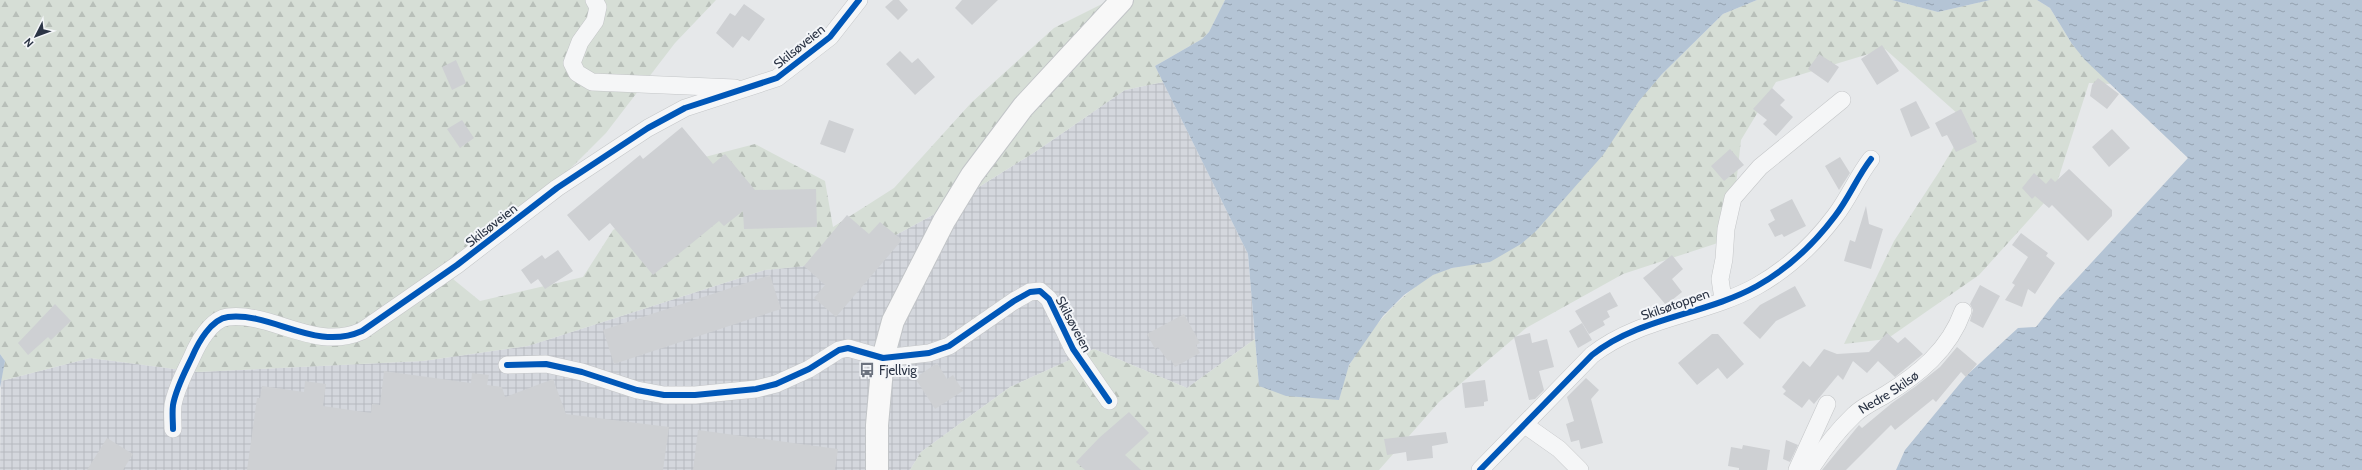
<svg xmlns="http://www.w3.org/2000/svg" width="2362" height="470" viewBox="0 0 2362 470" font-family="Cabin,sans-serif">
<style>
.industrial{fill:url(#industrial-grid)}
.forest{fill:url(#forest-firs)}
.water{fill:url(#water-ripples)}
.building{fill:#ced0d3}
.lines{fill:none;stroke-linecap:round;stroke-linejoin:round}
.street-casing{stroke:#c4c6c8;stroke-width:18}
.primary-casing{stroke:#c2c5c8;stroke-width:24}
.street{stroke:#f5f6f7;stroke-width:17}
.primary{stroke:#f8f8f8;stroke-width:22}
.cycleway-casing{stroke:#f4f6f9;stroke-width:8}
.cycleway{stroke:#0057b8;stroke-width:6}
.labels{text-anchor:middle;stroke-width:4;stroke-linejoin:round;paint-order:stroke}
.street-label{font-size:13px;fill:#2b3445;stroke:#f4f6f9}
.poi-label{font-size:13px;fill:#2b3445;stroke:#f4f6f9;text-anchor:start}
</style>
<defs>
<pattern id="industrial-grid" width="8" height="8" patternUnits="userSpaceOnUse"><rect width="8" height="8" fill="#d4d7dd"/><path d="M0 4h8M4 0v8" fill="none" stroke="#b6b9bf"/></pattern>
<pattern id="forest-firs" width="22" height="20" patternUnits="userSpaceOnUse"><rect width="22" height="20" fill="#d6ded6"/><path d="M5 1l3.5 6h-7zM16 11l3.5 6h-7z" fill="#b8bfb9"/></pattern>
<pattern id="water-ripples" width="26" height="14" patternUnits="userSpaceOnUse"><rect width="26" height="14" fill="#b4c4d5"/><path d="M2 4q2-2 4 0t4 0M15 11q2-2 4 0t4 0" fill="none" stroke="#93a0af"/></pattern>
</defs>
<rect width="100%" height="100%" fill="#e6e8ea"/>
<path class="industrial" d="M1163 82 1248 254 1255 339 1187 388 1094 349 1010 387 921 452 910 470H0L1 381 90 358 198 372 423 361 528 346 765 270 846 262 942 210 1035 152 1125 90Z"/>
<path class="forest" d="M0 0H716L675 43 606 133 527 212 453 279 480 301 583 277 613 230 638 215 701 158 755 144 825 181 833 227 894 188 971 103 1054 28 1110 0H1225L1209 32 1202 39 1155 66 1163 82 1125 90 1035 152 942 210 846 262 765 270 528 346 423 361 198 372 90 358 1 381 5 361 0 354Z
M1757 0H1892L1938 12 1990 0H2037L2050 8 2072 44 2111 84 2089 83 2054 192 1979 275 1887 339 1844 344 1894 241 1939 172 1968 123 1885 49 1776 82 1741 140 1730 239 1623 274 1526 328 1439 402 1379 470H910L921 452 1010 387 1094 349 1187 388 1255 339 1259 386 1339 400C1342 389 1344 374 1350 364 1367 332 1401 293 1433 275 1450 266 1471 265 1490 262L1662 74 1723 14Z"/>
<path class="water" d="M1225 0H1757L1723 14 1662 74 1639 101 1603 155 1536 231 1521 244 1490 262 1452 268 1433 275 1404 295 1383 316 1349 365 1339 400 1286 396 1259 386 1248 254 1155 66 1202 39 1209 32Z
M1892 0H1990L1938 12Z
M2037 0H2362V470H1896L1905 450 1967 375 2018 328 2036 327 2057 300 2188 158 2085 60 2072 44 2050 8Z
M0 354 5 361 0 388Z"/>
<path class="building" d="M893 0H899L908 10 898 20 885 7Z
M962 0H998L972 25 955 8Z
M744 4 765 19 749 41 742 36 733 48 716 33 730 13 735 16Z
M1882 45 1899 71 1877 85 1861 59Z
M900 51 912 63 918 58 935 77 915 95 886 64Z
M1819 54 1839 67 1828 83 1808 69Z
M456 60 466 83 452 90 442 67Z
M2098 78 2119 94 2107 109 2090 96 2092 85Z
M1772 88 1785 100 1780 105 1793 117 1776 136 1763 124 1767 120 1753 109Z
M1916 101 1930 128 1911 137 1900 109Z
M1961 109 1977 142 1956 152 1947 135 1942 137 1935 123Z
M462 120 474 138 460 148 447 129Z
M829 120 854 129 845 153 820 144Z
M682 127 713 164 725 154 755 190 816 189 817 227 744 229 743 211 724 226 719 221 653 275 610 223 589 241 567 215 640 155 643 159Z
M2112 129 2130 148 2109 167 2092 147Z
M1730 149 1744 165 1724 181 1711 166Z
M1840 157 1850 173 1839 190 1825 166Z
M2069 169 2112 210V216L2088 241 2052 205 2049 208 2035 196 2032 199 2022 188 2034 173 2046 184 2051 178 2055 182Z
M1792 199 1806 226 1784 237 1782 234 1775 237 1768 224 1775 220 1770 210Z
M1866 206 1869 224 1883 229 1871 269 1844 261 1850 240 1855 242Z
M847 215 869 234 880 222 902 240 836 317 814 298 825 285 804 266Z
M2021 233 2048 253 2046 256 2055 263 2035 294 2028 289 2022 307 2005 300 2015 285 2012 283 2028 257 2012 245Z
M558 250 573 271 545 289 538 279 531 284 521 270 542 255 545 259Z
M1672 255 1683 269 1672 279 1682 292 1666 305 1643 278Z
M770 275 781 309 614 364 603 330Z
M1980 285 2000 296 1983 328 1970 321 1973 310 1970 304Z
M1795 286 1806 306 1776 321 1760 339 1743 323 1760 305Z
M1610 292 1618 306 1607 311 1610 317 1603 321 1605 325 1589 334 1575 311Z
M55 304 71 321 51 340 48 337 28 355 18 343Z
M1184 314 1200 343 1196 345 1200 353 1175 367 1171 360 1168 361 1158 347 1155 349 1147 334Z
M1582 323 1592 340 1578 348 1569 331Z
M1530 333 1532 343 1547 339 1554 367 1539 371 1544 390 1535 399 1529 400 1514 337Z
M1887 333 1898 343 1905 337 1923 354 1895 377 1878 361 1867 373 1853 361 1843 380 1838 375 1814 404 1809 399 1802 408 1783 394 1786 391 1782 387 1803 361 1810 367 1824 349 1837 354 1869 352Z
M1712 334H1718L1744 364 1727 379 1718 368 1697 385 1678 363Z
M1957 347 1977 364 1966 377 1961 372 1936 402 1933 399 1895 430 1891 425 1846 470H1822L1859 425 1862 428 1892 403 1916 386 1940 367Z
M937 363 947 379 953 375 963 391 935 409 915 378Z
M384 371 471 383 472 373 489 375 487 385 502 387 505 397 553 379 566 414 669 427 663 470H247L257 398H260L262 386 304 392 305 381 326 384 323 406 371 413 372 404 380 405Z
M1586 378 1599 390 1591 399 1603 443 1581 449 1579 440 1571 442 1566 424 1574 421 1567 397Z
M1485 380 1488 401 1484 402V406L1465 408 1462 383Z
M1129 412 1149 433 1125 455 1141 470H1085L1076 462 1099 438Z
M698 430 838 449 835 470H693Z
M1446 432 1448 443 1432 446 1433 458 1407 461 1406 452 1387 455 1384 439Z
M107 438 133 454 123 470H87Z
M1786 440 1798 445 1790 462 1783 459Z
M1743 445 1770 450 1767 470H1739V468L1728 466 1731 447 1742 449Z"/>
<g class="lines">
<defs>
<g id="street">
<path d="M594 0 598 7 595 21 580 42 572 63 577 73 592 82 735 88"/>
<path d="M1723 299 1720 279 1724 259 1726 229 1733 198 1760 167 1842 100"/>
<path d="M507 365 546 364 582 372 637 390 664 395H695L756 389 776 384 809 369 839 350 848 348 883 358 929 353 949 346 1014 301 1030 292 1040 291 1049 299 1073 349 1109 401"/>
<path d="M1525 425 1559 449 1580 470"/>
<path d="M173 429C173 422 172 413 173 405 176 388 185 372 192 357 198 343 211 319 228 317 273 312 315 352 362 331L457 265 557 188 648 128 685 108 777 78 830 37 859 0"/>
<path d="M1480 470 1592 355C1640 317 1705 315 1757 286 1787 269 1814 244 1835 216 1849 198 1857 177 1871 159"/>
<path d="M1797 470 1827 404"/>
<path id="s1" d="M1810 470C1822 451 1837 431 1854 415 1862 407 1875 401 1885 395 1919 374 1949 350 1963 311"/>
</g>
<path id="primary" d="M877 470V425L883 358 893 321 944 221 972 175 1023 107 1122 0"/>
</defs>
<use href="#street" class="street-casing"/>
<use href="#primary" class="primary-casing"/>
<use href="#street" class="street"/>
<use href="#primary" class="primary"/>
<defs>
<path id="cycleway" d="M507 365 546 364 582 372 637 390 664 395H695L756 389 776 384 809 369 839 350 848 348 883 358 929 353 949 346 1014 301 1030 292 1040 291 1049 299 1073 349 1109 401
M173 429C173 422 172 413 173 405 176 388 185 372 192 357 198 343 211 319 228 317 273 312 315 352 362 331L457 265 557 188 648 128 685 108 777 78 830 37 859 0
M1480 470 1592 355C1640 317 1705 315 1757 286 1787 269 1814 244 1835 216 1849 198 1857 177 1871 159"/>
</defs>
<use href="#cycleway" class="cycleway-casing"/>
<use href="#cycleway" class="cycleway"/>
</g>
<defs>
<symbol id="bus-bare" viewBox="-9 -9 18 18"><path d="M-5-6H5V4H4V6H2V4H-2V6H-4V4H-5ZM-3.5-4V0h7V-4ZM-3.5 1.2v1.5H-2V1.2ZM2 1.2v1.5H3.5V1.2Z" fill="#6c737f" stroke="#f4f6f9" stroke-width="2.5" paint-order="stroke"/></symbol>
</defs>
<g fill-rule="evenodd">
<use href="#bus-bare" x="856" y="359" width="22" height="22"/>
</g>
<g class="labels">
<g class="street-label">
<text transform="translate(799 46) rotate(-39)" y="5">Skilsøveien</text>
<text transform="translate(491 225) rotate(-38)" y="5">Skilsøveien</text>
<text transform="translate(1675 304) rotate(-19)" y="5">Skilsøtoppen</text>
<text transform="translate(1074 324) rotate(62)" y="5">Skilsøveien</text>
<text dy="5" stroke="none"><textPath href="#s1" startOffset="112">Nedre Skilsø</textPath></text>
</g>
<g class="poi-label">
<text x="879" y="375">Fjellvig</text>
</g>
</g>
<g transform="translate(36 36) rotate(228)" stroke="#f4f6f9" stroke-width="3" paint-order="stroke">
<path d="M0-3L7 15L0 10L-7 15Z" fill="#2b3445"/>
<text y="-6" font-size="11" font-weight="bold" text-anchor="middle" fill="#2b3445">N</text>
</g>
</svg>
